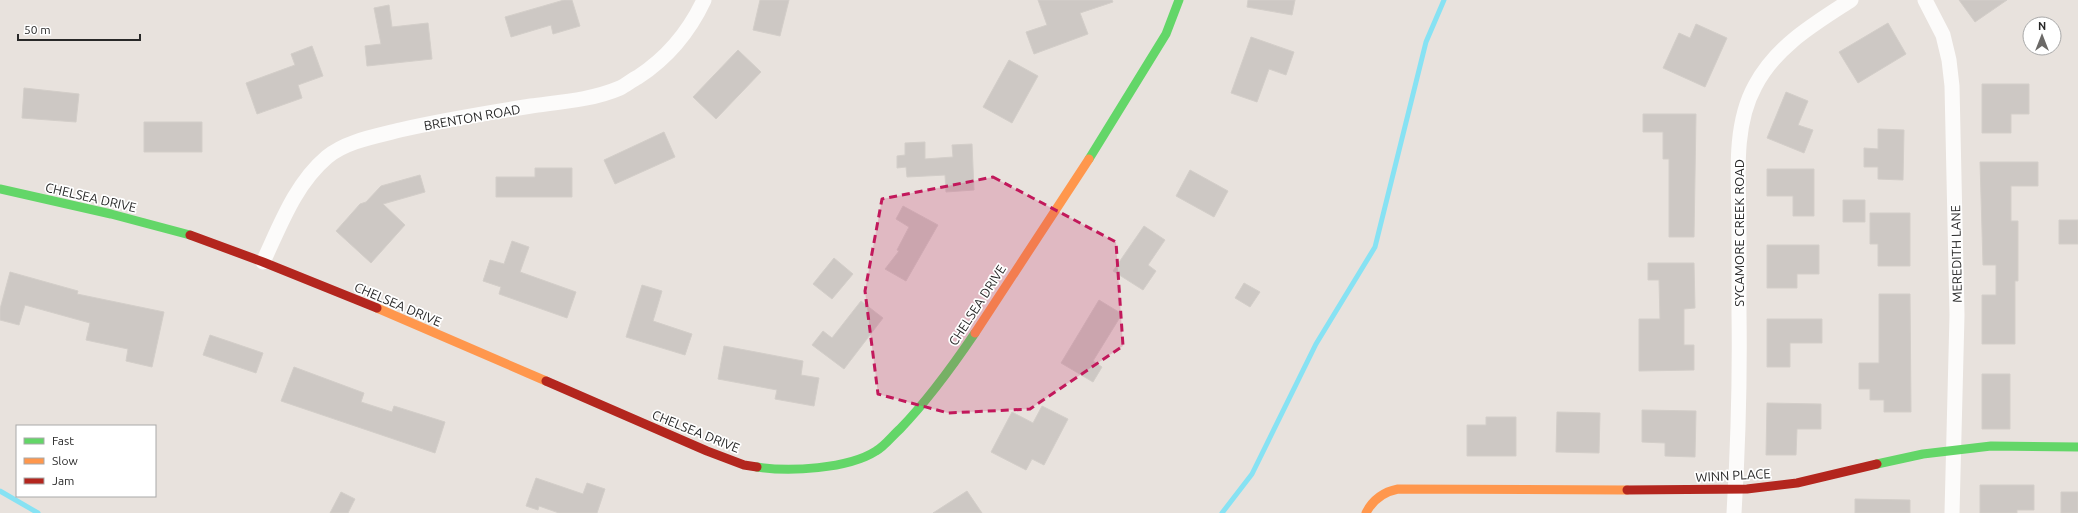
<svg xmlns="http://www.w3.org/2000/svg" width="2078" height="513" viewBox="0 0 2078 513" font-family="Ubuntu,sans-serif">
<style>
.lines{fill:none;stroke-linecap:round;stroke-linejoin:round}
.stream{stroke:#87e2f3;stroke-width:5}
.building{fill:#cdc8c4;stroke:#d3cec9}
.street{stroke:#fcfbfa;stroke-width:15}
.fast{stroke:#63d668;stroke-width:9}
.slow{stroke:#ff974d;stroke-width:9}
.jam{stroke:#b3261e;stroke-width:9}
.marked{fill:#c2185b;fill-opacity:0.2;stroke:#c2185b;stroke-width:3;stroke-dasharray:8 5;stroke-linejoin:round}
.labels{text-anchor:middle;stroke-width:3.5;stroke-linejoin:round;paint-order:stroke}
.street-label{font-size:13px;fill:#282828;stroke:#fff}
</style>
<rect width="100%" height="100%" fill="#e8e2dd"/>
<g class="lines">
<path class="stream" d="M0 491 38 513
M1222 513 1252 474 1316 344 1375 247 1426 42 1444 0"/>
</g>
<path class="building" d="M564 0H572L580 26 553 34 551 25 511 37 505 17Z
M760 0H789L780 36 753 30Z
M1038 0H1112L1113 2 1080 13 1088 34 1034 54 1026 32 1047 25Z
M1248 0H1295L1292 15 1247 7Z
M1959 0H2007L1975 22Z
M389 5 392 27 428 23 432 59 367 66 365 46 381 44 374 8Z
M1888 23 1906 54 1858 83 1839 52Z
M1696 24 1727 38 1705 87 1663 68 1679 33 1690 38Z
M1251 37 1294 52 1286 75 1269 69 1257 102 1231 93Z
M312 46 323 76 298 85 302 98 257 114 246 83 295 65 291 54Z
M738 50 761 72 716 119 693 97Z
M1009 60 1038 76 1012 123 983 107Z
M1982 84H2029V114H2011V133H1982Z
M24 88 79 94 76 122 22 118Z
M1786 92 1808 101 1798 125 1813 130 1804 153 1767 138Z
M1643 114H1696L1694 237H1669V159H1663V132H1643Z
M144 122H202V152H144Z
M1878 129 1904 130 1903 180 1878 179V167H1864V148L1878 149Z
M664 132 675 157 615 184 604 160Z
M925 142V159L953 157 952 145 972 144 974 190 946 192 945 175 907 177 906 167 897 168V156L905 155V143Z
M1980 162H2038V186H2011V221H2018V281H2015V344H1982V295H1996V265H1983Z
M535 168H572V197H496V177H535Z
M1767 169H1814V216H1793V196H1767Z
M1190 170 1228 191 1214 217 1176 196Z
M420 175 425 192 383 204 405 225 371 263 336 231 360 204 366 202 381 186Z
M1843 200H1865V222H1843Z
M903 206 938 225 906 281 885 269 899 251 897 250 909 227 896 219Z
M1870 213H1910V266H1878V244H1870Z
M2059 220H2078V244H2059Z
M1144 226 1165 240 1148 265 1156 271 1143 290 1113 271Z
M512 241 529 247 520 272 576 292 567 318 499 294 501 287 483 281 490 260 504 264Z
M1767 245H1819V274H1797V288H1767Z
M834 258 853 274 832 299 813 284Z
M1648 263H1694L1695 308 1684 309V345H1694V370L1639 371V319H1660L1659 280H1648Z
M10 272 78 291 77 294 164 312 152 367 126 361 128 349 86 340 90 323 25 305 19 325 0 320V309Z
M1244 283 1260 292 1250 307 1235 298Z
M642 285 662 291 653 321 692 334 685 355 626 337Z
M1879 294H1910L1911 412H1884V400H1870V389H1859V363H1879Z
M1099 300 1122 314 1093 361 1102 367 1093 382 1061 363Z
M861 301 883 318 844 369 812 345 823 331 832 338Z
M1767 319H1822V343H1790V367H1767Z
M210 335 263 353 256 373 203 355Z
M724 346 803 361 801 375 819 378 814 406 775 399 777 390 718 379Z
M294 367 364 393 361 402 392 412 394 406 445 422 435 453 281 401Z
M1982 374H2010V429H1982Z
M1767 403 1821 404V429H1797L1796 455H1766Z
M1042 406 1068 419 1044 465 1032 459 1026 470 991 452 1012 412 1033 423Z
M1642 410 1696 411 1695 457 1665 456V443L1642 442Z
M1557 412 1600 413 1599 453 1556 452Z
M1486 417H1516V456H1467V425H1486Z
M536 478 583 494 587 483 605 489 597 513H559L539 506 538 510 526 506Z
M1980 485H2034V510H2017V513H1980Z
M967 491 982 513H933Z
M341 492 355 499 348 513H330Z
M2061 492H2078V513H2061Z
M1855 499 1910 500V513H1855Z"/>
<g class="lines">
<path class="street" d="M1925 0 1943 35 1949 60 1952 86 1957 315 1952 513
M263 262C280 226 295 184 327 157 346 141 377 136 400 130 444 120 487 113 531 106 560 102 592 100 620 88 626 85 632 80 638 77 667 58 689 32 704 0
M1734 513C1738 447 1740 380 1739 313 1739 281 1739 249 1739 216 1738 174 1734 124 1755 86 1776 46 1814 24 1851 0"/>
<path class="fast" d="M1089 159 1166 34 1179 0
M0 189 111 214 190 235
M1877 464 1923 454 1991 446 2078 447
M757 467C789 472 848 469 876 451 885 446 892 436 900 429 928 400 952 367 975 333"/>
<path class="slow" d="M377 308 546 381
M975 333 1089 159
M1366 513C1373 499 1383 492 1398 489L1627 490"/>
<path class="jam" d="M190 235 263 262 377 308
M546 381 707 451 744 465 757 467
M1627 490 1747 489 1797 483 1877 464"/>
</g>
<path class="marked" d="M993 177 1116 242 1123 346 1030 409 948 413 878 394 865 291 882 199Z"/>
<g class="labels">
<g class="street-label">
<text transform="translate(472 117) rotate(-10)" y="5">BRENTON ROAD</text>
<text transform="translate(91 197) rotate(13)" y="5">CHELSEA DRIVE</text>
<text transform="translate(1739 233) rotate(-90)" y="5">SYCAMORE CREEK ROAD</text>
<text transform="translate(1956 254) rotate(-91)" y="5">MEREDITH LANE</text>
<text transform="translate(398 304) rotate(23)" y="5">CHELSEA DRIVE</text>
<text transform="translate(977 305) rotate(-57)" y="5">CHELSEA DRIVE</text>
<text transform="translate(696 431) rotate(22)" y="5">CHELSEA DRIVE</text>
<text transform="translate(1733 475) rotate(-3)" y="5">WINN PLACE</text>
</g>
</g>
<rect x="16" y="425" width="140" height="72" fill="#ffffff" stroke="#a9a9a9"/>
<rect x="24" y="438" width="20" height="6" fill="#63d668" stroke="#a9a9a9"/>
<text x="52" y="445" font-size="12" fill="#282828">Fast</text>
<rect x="24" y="458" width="20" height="6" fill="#ff974d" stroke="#a9a9a9"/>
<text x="52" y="465" font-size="12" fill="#282828">Slow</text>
<rect x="24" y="478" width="20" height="6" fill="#b3261e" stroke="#a9a9a9"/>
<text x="52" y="485" font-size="12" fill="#282828">Jam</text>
<g transform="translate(2042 36)"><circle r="19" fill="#ffffff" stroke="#a9a9a9"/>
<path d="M0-3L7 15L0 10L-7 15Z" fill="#6b6967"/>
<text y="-6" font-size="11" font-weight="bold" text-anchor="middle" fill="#282828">N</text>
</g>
<path d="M18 34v6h122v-6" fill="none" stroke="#282828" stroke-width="2"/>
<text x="24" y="34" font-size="12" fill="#282828" stroke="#ffffff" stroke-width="3" paint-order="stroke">50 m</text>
</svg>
